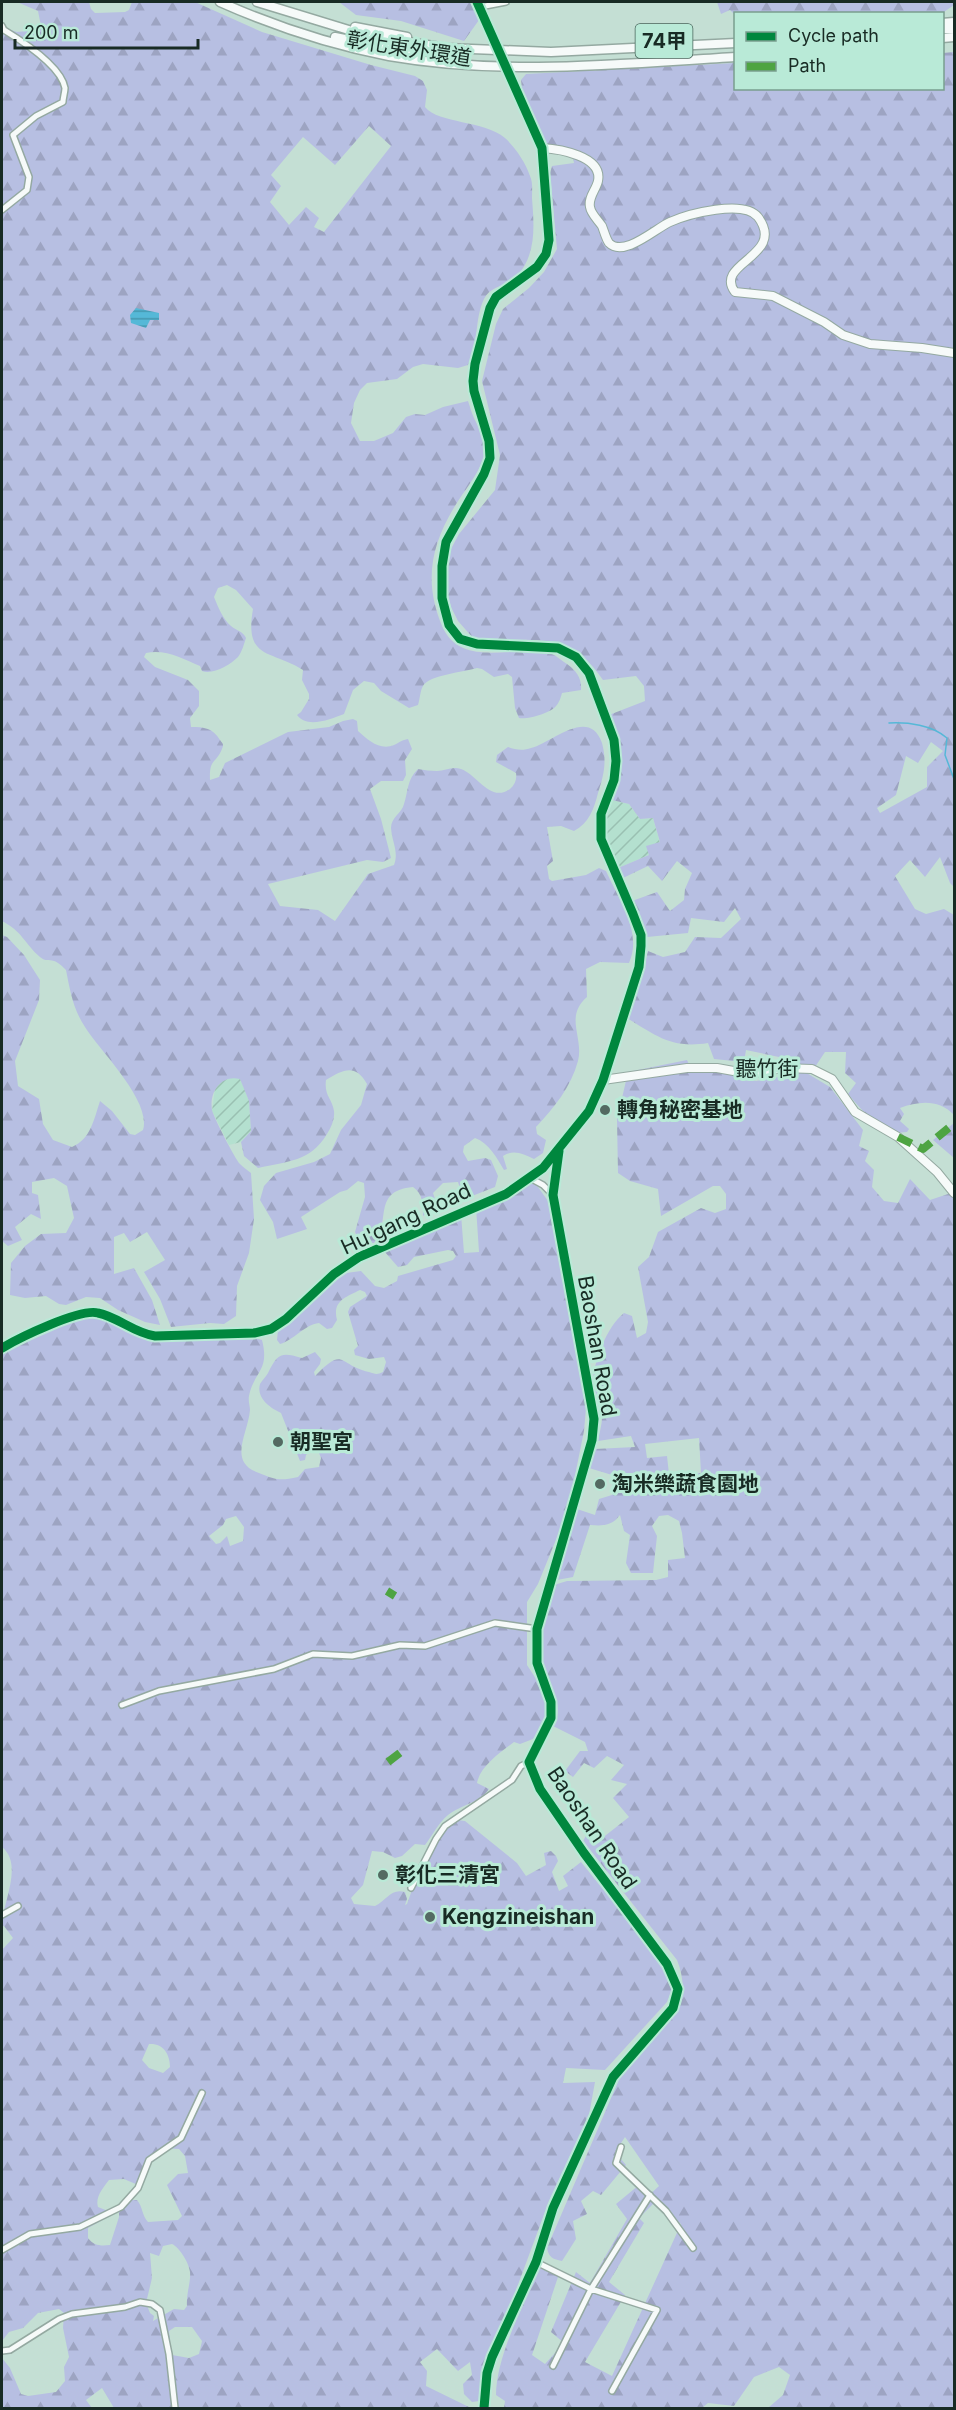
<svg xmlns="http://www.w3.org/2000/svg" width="956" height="2410" viewBox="0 0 956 2410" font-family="Inter,'Noto Sans TC',sans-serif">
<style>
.industrial{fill:url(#industrial-furrows)}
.forest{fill:url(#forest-firs);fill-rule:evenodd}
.water{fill:url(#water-rules)}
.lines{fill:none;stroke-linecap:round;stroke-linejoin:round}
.stream{stroke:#55b8d7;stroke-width:1.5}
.street-casing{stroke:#94a9a1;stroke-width:8}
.secondary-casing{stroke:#94a9a1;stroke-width:10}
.primary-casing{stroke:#94a9a1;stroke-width:11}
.street{stroke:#f6faf9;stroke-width:5}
.secondary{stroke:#f6faf9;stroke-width:8}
.primary{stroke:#f6faf9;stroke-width:8}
.quiet{stroke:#4ea442;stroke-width:8;stroke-dasharray:15 8;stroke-linecap:butt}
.cycleway-casing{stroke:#b9ead7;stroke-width:13}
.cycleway{stroke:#00873e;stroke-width:9}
.poi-dot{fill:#546a62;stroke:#b9ead7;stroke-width:2}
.labels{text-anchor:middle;stroke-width:6;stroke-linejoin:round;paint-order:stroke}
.shield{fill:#b9ead7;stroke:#48645a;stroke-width:1.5}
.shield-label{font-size:20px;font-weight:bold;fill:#182b24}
.street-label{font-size:21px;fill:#182b24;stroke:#b9ead7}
.poi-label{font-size:21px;font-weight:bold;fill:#182b24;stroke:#b9ead7;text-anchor:start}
</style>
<defs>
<pattern id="industrial-furrows" width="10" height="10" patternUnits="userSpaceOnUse" patternTransform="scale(1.5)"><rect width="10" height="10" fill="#b4e0cf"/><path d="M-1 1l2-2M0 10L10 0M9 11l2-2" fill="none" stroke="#9ac0b2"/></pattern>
<pattern id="forest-firs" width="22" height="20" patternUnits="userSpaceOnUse" patternTransform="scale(1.5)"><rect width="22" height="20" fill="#b7bfe2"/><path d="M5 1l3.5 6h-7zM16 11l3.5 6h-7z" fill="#9da4c2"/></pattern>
<pattern id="water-rules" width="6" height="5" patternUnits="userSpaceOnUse" patternTransform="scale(1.5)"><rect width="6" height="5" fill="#55b8d7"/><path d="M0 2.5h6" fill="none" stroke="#4596ae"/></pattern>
</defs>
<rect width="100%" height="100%" fill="#c4dfd4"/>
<path class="industrial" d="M612 800 629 804 640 819 653 818 660 843 649 855 618 868 604 828 607 808Z
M231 1077 240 1078 249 1101 251 1131 241 1142 229 1145 212 1111 215 1088 222 1081Z"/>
<path class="forest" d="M17 2H89L91 9 95 13 125 12 129 10 132 2H195L262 32 371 65 415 76 423 81 427 90 425 107C439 124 484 120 505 138 515 147 526 163 530 176 533 182 532 191 532 198 534 225 537 254 517 276 507 287 491 285 484 299 474 320 479 346 468 365L458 368 423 364 413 367 397 379 367 383 360 390 354 403 351 423 360 441H374L393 433 406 417 415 414 425 415 443 407 468 401C470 406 471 412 474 418 478 428 486 434 486 446 484 465 472 481 462 495 433 538 421 578 443 628 463 670 518 643 552 654 557 656 562 661 567 664 577 671 582 679 581 690L562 693C561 697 559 703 556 706 551 713 527 720 519 718L515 708 512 677 508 674 494 677 482 669 477 668C464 672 429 675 423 686 420 691 420 699 418 705L409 708 381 691 374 683 364 681 353 690 344 714C331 719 307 729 297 715L301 712 309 699V694L302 680 303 670C271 650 244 660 253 609L236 590 227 585 218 588 214 597C218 607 223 619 231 626 237 631 243 631 246 638 244 644 242 652 238 657 230 665 213 675 202 671L200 666C183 659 166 649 146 653L144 657 155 667 188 680 199 691V706L190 718 191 727C204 727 213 728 220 740 223 744 224 744 222 749 216 764 209 758 210 780L219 777 225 763 288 732 329 727 343 721 353 719 357 721 358 731C368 740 380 751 394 745 400 742 402 740 408 739L412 749 405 760 406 775 403 781H381L370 789 381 819 391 858 383 862 367 860 268 884 280 906 318 910 335 921 368 874 394 865C399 852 392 842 391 828 391 817 402 813 404 804 408 792 407 779 418 769 424 770 431 771 437 771 445 771 452 766 461 769 478 775 490 803 510 789 515 785 517 779 516 773L496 762 497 755 508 747C516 750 523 751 531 748 552 743 589 706 602 743 607 761 604 775 598 793 594 809 589 823 574 831L561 826 547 827 553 861 547 866 549 879 552 881 586 875 599 868 606 871C618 898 643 932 629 963L600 962 586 969 587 997C564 1017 584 1037 578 1061 571 1087 554 1108 536 1127L537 1134 546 1140 543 1153 534 1159C523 1154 514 1149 503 1156L507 1169 504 1170C497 1158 489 1143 475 1138L464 1146 463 1152 468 1161 485 1158 491 1160 498 1176 495 1187 472 1196 462 1194 458 1182 443 1183 433 1193 437 1205 423 1216C423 1204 423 1194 413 1187 371 1191 392 1222 374 1243L360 1242 355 1232 365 1197 364 1183 358 1181 347 1190 340 1192 301 1217 307 1229 277 1239 273 1222 260 1200 264 1186 276 1173 314 1162 330 1154 341 1130 361 1105 367 1084C355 1063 343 1070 326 1080 324 1096 332 1098 334 1111 335 1119 331 1128 327 1134 310 1162 288 1161 258 1168L244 1156 241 1142 251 1131 249 1101 240 1079C221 1074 209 1092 212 1110 213 1116 235 1159 240 1164 243 1167 247 1170 251 1173L254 1219 249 1253 237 1286 236 1316 224 1324 210 1323 171 1327 160 1299 144 1272 165 1260 147 1232 130 1242 124 1233 114 1237V1274L134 1268 152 1300 160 1325 145 1322 118 1310 100 1298 86 1297 66 1305 59 1304 46 1296 25 1298 10 1295 11 1263 25 1246 41 1234 66 1233 74 1218 67 1186 54 1178 32 1182V1193L38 1195 41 1219 31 1214 15 1227 22 1240 8 1246 2 1241V935L7 937 24 955 40 980 39 1000 15 1061 18 1086 39 1099 43 1124 53 1140 72 1147C91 1139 94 1119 100 1101L112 1111 130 1134 135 1135 143 1130C152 1101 99 1050 85 1027 73 1009 70 990 66 970 63 967 58 962 54 961 48 959 46 962 40 957 25 944 22 931 2 921V27L17 32 37 30 41 26 38 11ZM369 126 391 146 324 232 314 227 319 218 306 207 289 225 270 202 281 186 271 175 303 137 335 165Z
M339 2H471L479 20 464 41 401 21 356 15Z
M717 2H954V5L941 14 735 15 730 10 721 14Z
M954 52V887L950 883 940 857 925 877 910 860 895 876 915 909 926 914 944 909 954 915V1115C939 1099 919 1101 900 1108L904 1114 900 1121 909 1129 907 1132C881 1136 864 1112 848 1094L856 1083 845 1073 846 1052H825L815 1067 782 1065 779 1057 746 1050 744 1062 714 1059 708 1043C670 1049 656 1035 625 1017L635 1001 648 951 663 957 685 952 695 937 721 938 741 919 735 908 724 922 691 918 688 933 647 937 632 901 657 892 670 911 684 900 685 889 692 873 677 861 662 881 648 866 623 878 618 868 649 855 646 846 660 842 653 818 640 819 629 804 612 800 621 769 609 715 645 701 644 686 636 676 603 680C566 625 530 645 473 638L458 621 451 607 447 591V563L451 549 459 534 495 490 500 455 482 381 496 324 503 309 529 288 544 272 557 249 550 173 552 166 574 163 572 153 546 145 522 89 521 80 526 74 735 63 736 88H942L943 53ZM931 742 943 751 927 767V787L880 813 877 808 896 795 906 756 918 763Z
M687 1060 692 1071 713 1070 756 1081 805 1072 830 1087 863 1130 859 1146 869 1151 865 1161 874 1170 872 1187 884 1201 898 1203 910 1179 930 1200 954 1192V2408H768L783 2395 790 2375 779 2367 754 2377 734 2406 708 2403 702 2408H504L505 2401 496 2395C496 2357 524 2304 539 2268L559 2274 532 2355 545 2364 564 2343 551 2332 576 2272 590 2283 627 2219 616 2204 639 2185 648 2196 659 2186 625 2137 615 2152 626 2165 601 2195 593 2191 581 2201 587 2214 573 2221 576 2239 562 2261C553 2259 549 2258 547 2248L623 2070 681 2004C684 1988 683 1975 677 1960L583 1841 587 1834 596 1843 629 1817 613 1798 627 1784 611 1780 624 1765 607 1756 594 1768 584 1763 573 1777 565 1771 580 1751H588L585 1742 553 1726C565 1706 552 1692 544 1673 541 1667 539 1658 538 1650 536 1638 550 1600 554 1585L567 1581 656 1580 668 1577V1560L685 1558 682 1533 679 1521 668 1515 659 1516 652 1526 657 1536 653 1573H631L626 1563 630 1535 624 1531 620 1515C612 1526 603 1526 590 1525L573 1577 557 1580 577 1509 595 1515 599 1499 612 1495V1475L589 1468 595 1449 635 1447 631 1436 598 1441C599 1434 602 1425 602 1417 602 1408 594 1400 593 1390 591 1367 606 1327 624 1313L632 1316 637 1338 646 1333 648 1322 638 1267 649 1257 658 1232 701 1208 715 1213 726 1209V1194L720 1186H713L661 1216 658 1189 630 1181 618 1173 617 1120 628 1072ZM699 1438 701 1473 669 1474 667 1456 647 1458 645 1444ZM655 2202 681 2224 612 2376 585 2362 625 2295 609 2282 644 2223 639 2218Z
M954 1123V1158L933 1140Z
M532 1183 538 1187 548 1201 586 1408 584 1431 568 1510 538 1584 527 1602V1665L540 1685 546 1697 547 1707 545 1721 538 1734 533 1739 520 1744 514 1742C501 1752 480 1766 477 1783L489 1789C479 1803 461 1805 448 1815 439 1822 432 1836 425 1845L415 1844 402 1856 395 1858 383 1852 372 1851 363 1885 351 1898 354 1904 375 1906C387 1900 391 1888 405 1892L407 1899 405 1905 407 1904 418 1873 440 1835 457 1820 465 1821 517 1863 526 1876 546 1865 544 1853 551 1851 556 1856 558 1861 552 1872 559 1891 568 1886 563 1876 581 1862 666 1967 672 1989 667 2002 605 2070 566 2068 563 2083 595 2082 589 2115 549 2201 492 2355 484 2392 479 2401 472 2402 464 2394 463 2384 472 2375 470 2362 458 2371 437 2349 420 2362 427 2371 426 2386 471 2408H114L102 2388 86 2400 92 2408H2V2358L10 2368 21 2394 28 2396 56 2392 65 2381 64 2367 69 2357 63 2328 64 2313 59 2309 38 2313 23 2328 9 2332 2 2341V1950L13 1938 4 1926H2C2 1903 24 1865 2 1847V1352L77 1315H101L126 1332 150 1339 243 1335 262 1340C270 1371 254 1371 249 1396 248 1401 250 1406 250 1410 248 1434 227 1462 259 1473 276 1480 280 1481 298 1477L305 1469 319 1467 321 1458 319 1453 309 1452 306 1455 305 1460 300 1461 281 1413C270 1408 256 1398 260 1384 262 1380 266 1377 268 1373 278 1353 281 1352 302 1358L315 1352 321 1359 320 1364 314 1372 315 1376C345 1345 338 1365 369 1372 375 1374 377 1375 383 1372L386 1362 384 1357 369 1359 355 1355 354 1350 358 1346 348 1312 350 1307 367 1296 365 1292 360 1290C346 1297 332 1301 337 1320L332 1328 327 1329 319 1323C304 1325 294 1340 280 1344L277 1340 278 1330 318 1293 346 1273 361 1271 375 1286 384 1288 397 1281 398 1276 453 1260 456 1256 453 1251 448 1250 414 1257 407 1265 398 1267 384 1251 391 1244 461 1214 464 1253 479 1252 476 1207 525 1184ZM236 1516 244 1527 243 1541 230 1546 227 1536 220 1543 216 1544 209 1536 223 1525 226 1519ZM149 2044C163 2043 170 2054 170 2067L163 2073 149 2068 142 2060ZM164 2148 179 2149 185 2156 188 2173 178 2174 167 2185 182 2216 178 2220 148 2222C142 2216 143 2207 137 2200H132L119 2207V2217L110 2245C101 2246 94 2246 88 2238V2228L110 2216 108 2211 98 2207C95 2197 103 2188 109 2180L124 2179 138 2185 156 2155ZM172 2244C180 2248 189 2263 190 2272 191 2282 186 2294 187 2306L184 2310 174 2309 153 2321 154 2316 150 2313 146 2303 152 2278 150 2253 159 2256 163 2246ZM175 2327H192L202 2341 199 2354 189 2358 172 2355 165 2343 170 2339 169 2331Z"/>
<path class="water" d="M136 308 159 313V320H150L146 328 131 323 130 315Z"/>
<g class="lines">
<path class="stream" d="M889 723C908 722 932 725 947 738L945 755 954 779"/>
<defs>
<path id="street" d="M480 7 506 2
M2 26 4 30C22 41 61 66 65 88 65 92 63 98 63 102L36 116 13 135 29 177 27 190 2 210
M530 1178 543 1185 553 1195
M122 1705 159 1691 274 1669 313 1654 352 1656 400 1645 425 1646 495 1623 537 1629
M411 1888 436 1839 445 1826 512 1780 521 1766 529 1762
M2 1915 18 1906
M621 2147 616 2163 666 2211 693 2248
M2 2250 30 2234 80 2227 121 2207 138 2188 149 2160 181 2138 202 2093
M536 2262 591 2289 657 2310 612 2391
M2 2351 10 2350 59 2319 72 2314 125 2307 140 2302 152 2304 160 2310 169 2354 175 2408
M553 2366 591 2289 650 2195
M484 2408 487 2373 492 2357 536 2262 553 2208 613 2077 673 2008 678 1989 667 1964 584 1853 540 1789 529 1762 551 1718V1702L537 1663V1629L592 1440 594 1419 553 1195 559 1151"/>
<path id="secondary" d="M542 148C559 149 603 156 598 181 596 190 588 197 590 207 591 214 598 220 602 226 604 231 606 239 609 243 624 258 656 228 670 222 688 214 744 199 758 217 787 256 713 263 735 292L773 296 824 322 843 335 870 344 922 348 954 353
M603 1080 687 1068H717L750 1074 782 1068 812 1069 832 1079 855 1112 898 1137 937 1172 954 1193
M2 1348C19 1338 80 1308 98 1313 118 1317 134 1333 155 1336L254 1333 271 1329 286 1319 334 1274 359 1257 506 1194 543 1168 589 1111 603 1080 639 967 641 946V935L633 914 601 839V814L614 780 616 761 614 740 589 673 576 657 558 648 477 644 460 639 449 625 442 598V566L446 542 484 474 490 458 489 441 474 391 473 381 475 364 490 308 496 297 537 267 546 254 549 240 542 148 477 2"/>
<path id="primary" d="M220 2C274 26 332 45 389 56 504 76 620 64 736 57
M257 2 365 35 446 48 551 52 736 43
M942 23 954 22
M355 27 407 37
M942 29H954
M335 37 414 53
M942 38 954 37"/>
</defs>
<use href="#street" class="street-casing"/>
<use href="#secondary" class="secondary-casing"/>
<use href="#primary" class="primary-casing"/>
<use href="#street" class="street"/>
<use href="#secondary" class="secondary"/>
<use href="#primary" class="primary"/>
<path class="quiet" d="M898 1137 923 1149 951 1126H954
M387 1591 395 1596
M388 1762 401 1752"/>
<defs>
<path id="cycleway" d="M2 1348C19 1338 80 1308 98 1313 118 1317 134 1333 155 1336L254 1333 271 1329 286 1319 334 1274 359 1257 506 1194 543 1168 589 1111 603 1080 639 967 641 946V935L633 914 601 839V814L614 780 616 761 614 740 589 673 576 657 558 648 477 644 460 639 449 625 442 598V566L446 542 484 474 490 458 489 441 474 391 473 381 475 364 490 308 496 297 537 267 546 254 549 240 542 148 477 2
M484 2408 487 2373 492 2357 536 2262 553 2208 613 2077 673 2008 678 1989 667 1964 584 1853 540 1789 529 1762 551 1718V1702L537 1663V1629L592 1440 594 1419 553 1195 559 1151"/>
</defs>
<use href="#cycleway" class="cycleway-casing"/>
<use href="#cycleway" class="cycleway"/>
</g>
<g class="poi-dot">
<circle cx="605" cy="1110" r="6"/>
<circle cx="278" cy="1442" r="6"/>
<circle cx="600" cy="1484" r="6"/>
<circle cx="383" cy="1875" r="6"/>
<circle cx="430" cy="1917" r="6"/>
</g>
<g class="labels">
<rect class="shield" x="635.5" y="24" width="57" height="34" rx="4.5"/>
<g class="shield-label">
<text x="664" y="48">74甲</text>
</g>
<g class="street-label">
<text transform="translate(409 49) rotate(9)" y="7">彰化東外環道</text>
<text x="767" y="1076">聽竹街</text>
<text transform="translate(406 1219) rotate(-25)" y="7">Hu'gang Road</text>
<text transform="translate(597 1346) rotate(80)" y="7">Baoshan Road</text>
<text transform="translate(592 1828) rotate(56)" y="7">Baoshan Road</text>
</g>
<g class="poi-label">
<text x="617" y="1117">轉角秘密基地</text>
<text x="290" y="1449">朝聖宮</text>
<text x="612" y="1491">淘米樂蔬食園地</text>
<text x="395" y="1882">彰化三清宮</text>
<text x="442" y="1924">Kengzineishan</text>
</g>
</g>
<rect width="956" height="2410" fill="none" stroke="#182b24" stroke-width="6"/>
<rect x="734" y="12" width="210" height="78" fill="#b9ead7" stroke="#799e8f" stroke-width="1.5"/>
<rect x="746" y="32" width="30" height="9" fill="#00873e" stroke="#799e8f" stroke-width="1.5"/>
<text x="788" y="42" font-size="18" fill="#182b24">Cycle path</text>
<rect x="746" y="62" width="30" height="9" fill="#4ea442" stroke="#799e8f" stroke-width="1.5"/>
<text x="788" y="72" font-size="18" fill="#182b24">Path</text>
<path d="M15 39v9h183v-9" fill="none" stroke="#182b24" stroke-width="3"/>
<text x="24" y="39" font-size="18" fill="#182b24" stroke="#b9ead7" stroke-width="4.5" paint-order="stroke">200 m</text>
</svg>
